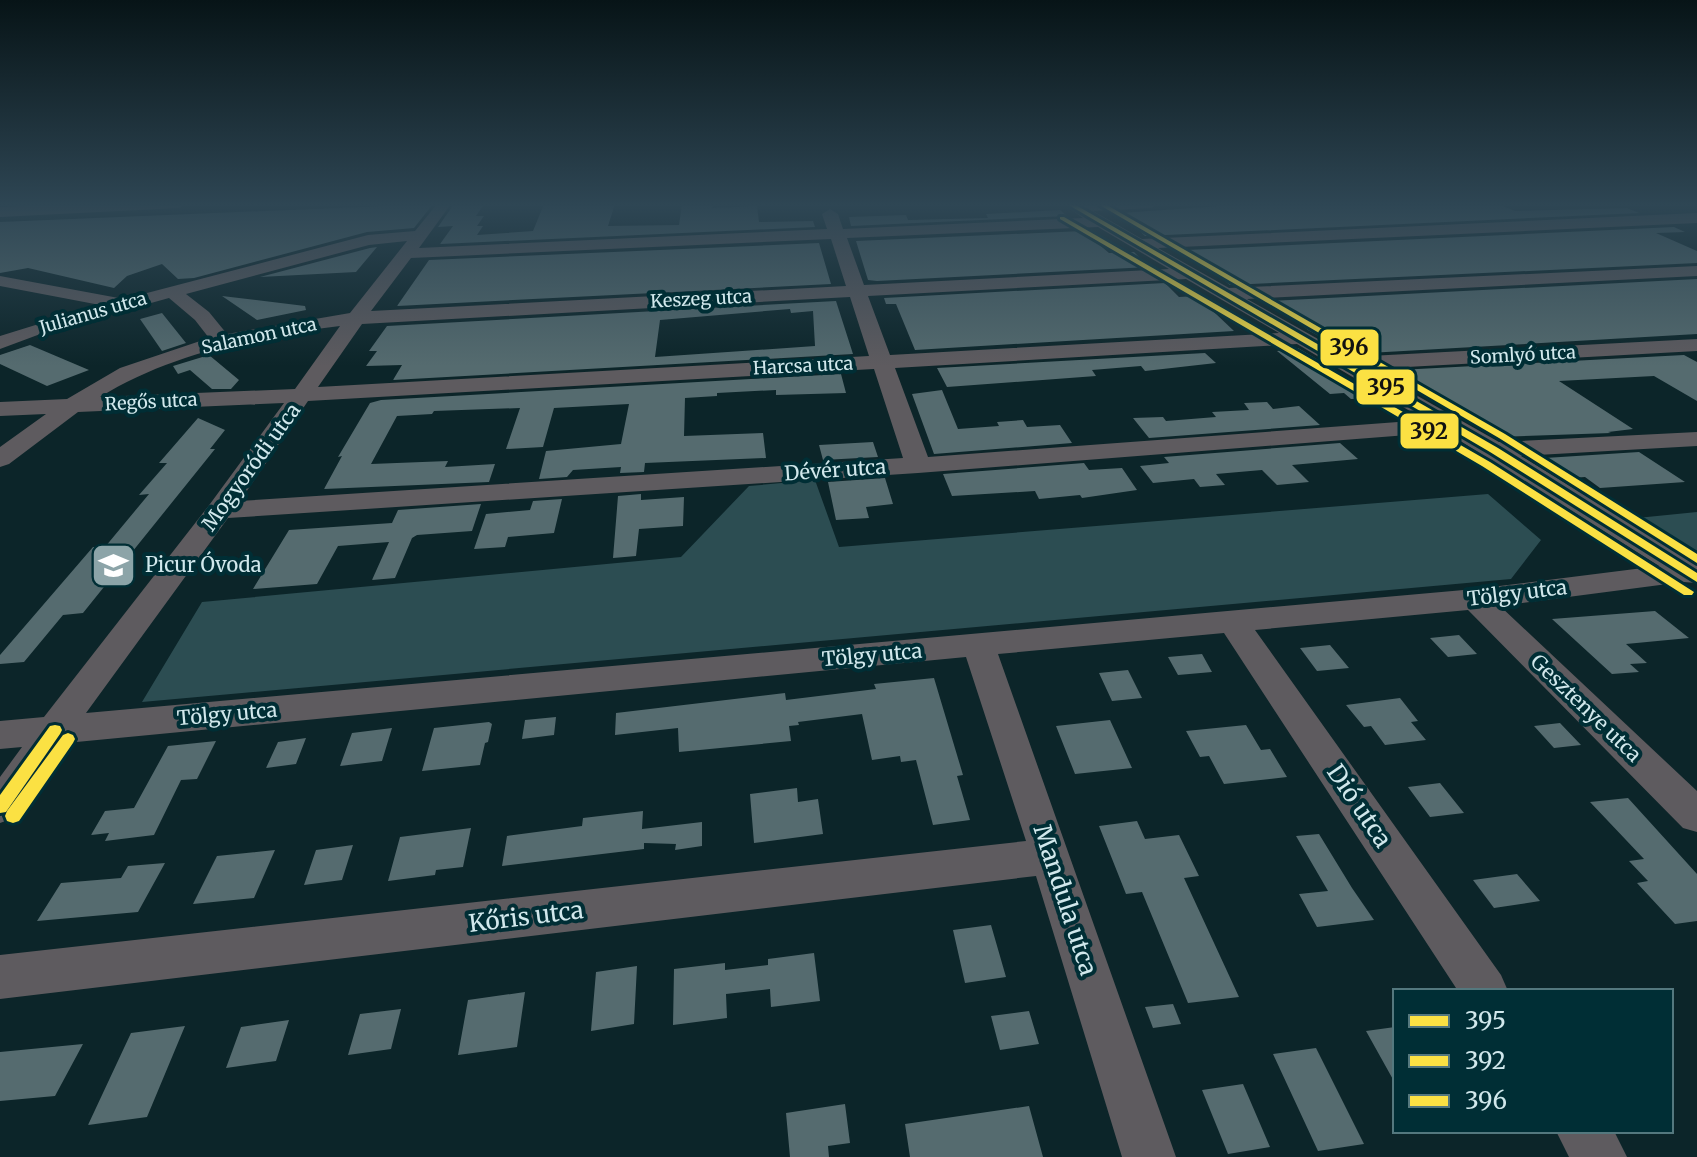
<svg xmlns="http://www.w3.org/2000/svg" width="1697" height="1157" viewBox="0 0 1697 1157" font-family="Merriweather,serif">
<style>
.green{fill:#2c4d52}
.building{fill:#556b6f;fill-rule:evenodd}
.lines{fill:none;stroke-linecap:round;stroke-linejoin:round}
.minor{fill:#5e5b5f;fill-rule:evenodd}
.bus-1-casing{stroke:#002e35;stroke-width:6}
.bus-2-casing{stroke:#002e35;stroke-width:6}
.bus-3-casing{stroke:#002e35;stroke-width:6}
.bus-1{fill:#fbe143;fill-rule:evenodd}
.bus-2{fill:#fbe143;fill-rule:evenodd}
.bus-3{fill:#fbe143;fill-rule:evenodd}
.labels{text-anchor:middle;stroke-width:8;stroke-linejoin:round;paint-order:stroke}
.far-street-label{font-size:18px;fill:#d1e8ec;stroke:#002e35}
.street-label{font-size:20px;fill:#d1e8ec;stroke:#002e35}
.poi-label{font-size:20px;fill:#d1e8ec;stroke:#002e35;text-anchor:start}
.near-street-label{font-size:24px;fill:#d1e8ec;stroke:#002e35}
.line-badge{stroke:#002e35;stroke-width:3}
.pale-badge-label{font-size:22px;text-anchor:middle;font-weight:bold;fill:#111}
</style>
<rect width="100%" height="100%" fill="#0c2529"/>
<path class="green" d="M815 480 839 547 1488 494 1541 540 1511 579 142 702 202 602 681 557 749 486Z
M1697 512V556L1637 518Z"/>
<path class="building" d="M433 204 414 228 367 232 194 278 178 279 162 264 127 276 114 288 28 268 0 273V222Z
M454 204H484L476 216H484L477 226H483L477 235 533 231 544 204H615L608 226 679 225 682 204H713L712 208 757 206 759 222 813 221 815 227 440 244 453 226 438 227Z
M1248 204H1498L1515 211 1627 208 1639 213 1145 236 1121 213Z
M1060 210 1067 216 851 226 849 217 906 215 908 220 988 218 986 214Z
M1674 227 1685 232 1656 233 1697 251V263L1230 285 1187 250Z
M1083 231 1109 253 1134 252 1149 267 877 281 868 280 856 241Z
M819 243 831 284 397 306 429 260Z
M377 247 356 272 260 277 370 248Z
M1697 279V334L1351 354 1308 330 1269 301Z
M1165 283 1179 297 1197 296 1234 331 915 350 896 304H886L884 298Z
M222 296 305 306 306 310 257 320Z
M836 301 853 354 393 380 402 365 366 366 377 351H369L387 326ZM790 309 791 313 813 311 815 346 655 357 660 320Z
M162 313 186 343 162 351 140 319Z
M30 345 89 370 47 386 0 364V355Z
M1298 348 1382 398 1351 399 1344 393 1330 394 1277 351Z
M1205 353 1216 363 1145 371 1141 366 1092 370 1096 376 947 387 937 368Z
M209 355 239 380 231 389H212L190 370 178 374 173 366Z
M1684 355 1697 362V401L1654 376 1559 381 1633 429 1608 432 1611 433 1497 437 1471 417H1463L1435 395H1423L1380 371Z
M841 374 846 393 776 395V390L717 393V396L685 398 684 436 763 433 766 458 645 463 644 472 620 473 621 467 573 470 567 477 539 479 546 451 621 444 629 404 554 408 543 447 506 449 520 408 434 411 432 414 397 416 371 464 448 461 445 467 495 464 489 482 324 489 342 456 338 457 370 403 381 400Z
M942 390 958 429 999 426 997 422 1023 420 1027 427 1060 425 1072 443 934 454 912 394Z
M1267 402 1273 409 1299 406 1320 425 1149 438 1133 418 1163 417 1166 421 1216 417 1212 412 1249 410 1244 403Z
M198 418 225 430 210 449H215L83 613 63 615 24 662 0 664V655L93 547H105L149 494 139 495 167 463H159Z
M873 442 878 457 823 460 819 445Z
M1340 443 1358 459 1292 465 1309 482 1277 485 1262 470 1216 474 1225 485 1200 487 1194 479 1153 483 1140 466 1169 463 1164 457Z
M1639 452 1685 482 1600 488 1585 477 1571 478 1545 458Z
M1084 463 1089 470 1122 468 1137 490 1082 498 1080 495 1039 499 1035 491 952 496 943 474Z
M885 478 893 504 866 507 869 518 836 520 828 482Z
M641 494V500L684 497 683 526 639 529 636 556 613 558 618 496Z
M562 499 554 533 508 537 505 547 474 549 486 514 530 510 533 501Z
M481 504 472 531 417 535 412 538 395 578 372 580 389 542 338 546 317 584 253 589 289 530 392 523 398 510Z
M1655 611 1689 638 1626 644 1647 663 1630 664 1639 672 1612 674 1552 619Z
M1459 635 1477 654 1448 657 1430 638Z
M1330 645 1349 668 1317 671 1300 648Z
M1202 654 1212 672 1178 675 1168 657Z
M1128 670 1142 698 1112 701 1099 673Z
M934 678 963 775 957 776 970 820 933 825 916 760 901 762 900 756 872 760 862 714 798 722 799 725 789 726 791 741 679 752 678 728 615 735 616 713 785 693 786 700 876 689 874 684Z
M1400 698 1418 721 1411 722 1426 740 1385 745 1371 726 1364 727 1346 705Z
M556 717 554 735 522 739 525 720Z
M1110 720 1132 768 1075 774 1056 726Z
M489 722 492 724 488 742 485 743 480 765 422 771 434 728Z
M1560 723 1581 745 1554 748 1534 726Z
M1246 725 1261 750 1270 749 1287 777 1224 784 1209 756 1200 757 1186 731Z
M392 728 382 761 340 766 352 733Z
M306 738 296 764 266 768 278 742Z
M216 741 197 779 181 780 154 835 105 841 109 833 91 835 105 811 134 808 168 746Z
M1440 783 1464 813 1430 817 1408 787Z
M797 788 798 802 818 799 823 834 754 843 750 794Z
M1628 798 1697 874V921L1675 924 1637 883 1648 881 1629 861 1644 859 1590 802Z
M643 811 642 829 702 822V846L675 850 676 844 644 843V849L502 866 507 836 582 826 583 818Z
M1137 821 1145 839 1179 835 1199 876 1184 878 1239 997 1188 1003 1142 892 1126 894 1099 826Z
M471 828 463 867 436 870 435 875 388 881 400 837Z
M1319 834 1352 888 1374 920 1317 927 1299 894 1328 891 1296 836Z
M353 845 342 880 304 885 316 850Z
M275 850 254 898 193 904 217 856Z
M165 863 138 912 37 921 61 883 121 878 128 866Z
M1517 874 1540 901 1494 908 1473 880Z
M991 925 1006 977 965 983 953 930Z
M814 953 820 1001 771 1007 770 989 726 994 727 1018 673 1025 674 969 725 963V970L768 965V959Z
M637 966 634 1024 591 1031 596 972Z
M525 992 517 1047 458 1055 468 1000Z
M1173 1004 1181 1024 1153 1028 1145 1007Z
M401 1009 391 1049 348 1055 360 1014Z
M1029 1011 1039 1044 1000 1050 991 1016Z
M289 1020 276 1061 226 1068 241 1027Z
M185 1026 147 1117 88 1125 131 1033Z
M1395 1027V1083L1366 1031Z
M83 1044 55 1096 0 1101V1052Z
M1316 1048 1364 1144 1318 1151 1273 1054Z
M1243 1084 1270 1147 1228 1154 1202 1090Z
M845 1104 850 1143 828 1146 829 1157H790L786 1113Z
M1029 1106 1043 1157H910L905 1124Z"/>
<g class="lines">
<path class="minor" d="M86 204H186L179 208 0 217V207Z
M437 204H451L419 248 827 229 822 214 830 209 838 214 843 229 1083 218 1063 204H1158L1151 208 1093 211 1142 239 1697 213V223L1158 248 1229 288 1697 266V276L1247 299 1350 357 1697 339V351L1370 369 1499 442 1697 432V446L1521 456 1697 564V583L1683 582 1500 606 1697 791V832L1683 828 1468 610 1255 630 1501 975 1508 991H1458L1224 633 998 654 1176 1157H1122L1036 876 0 999V955L1026 841 966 657 66 743 14 818 0 823V777L22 747 0 749V721L44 717 210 504 284 403 78 412 9 464 0 467V447L46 414 0 416V402L67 399 120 368 209 338 195 320 169 298 43 333 0 349V336L100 305 0 286V276L124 299 368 235 415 231ZM1098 227 1169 269 864 285 847 238ZM831 239 846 286 371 311 411 258ZM407 241 350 313 227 334 209 312 186 294 369 245ZM1186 279 1279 333 890 355 868 296ZM850 297 869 356 318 387 362 324ZM340 326 295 389 100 397C172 353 257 336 340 326ZM1297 344 1425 420 928 457 895 368ZM874 369 903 458 240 501 308 401ZM1446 432 1659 566 1475 589 86 713 228 518 918 473Z
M1556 1131H1614L1627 1157H1569Z"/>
<defs>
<path id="bus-1" d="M1067 204H1074L1498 448 1697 573V582L1490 452Z
M55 725 60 726 62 730 60 734 6 812 0 813V795L50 726Z"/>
<path id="bus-2" d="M1060 217H1064L1490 462 1694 592 1692 595H1684L1482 466 1060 219Z
M68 733 73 735 75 739 73 743 19 821 13 823 7 821 5 816 7 811 63 735Z"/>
<path id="bus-3" d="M1098 204H1105L1505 434 1697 554V563L1499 438Z"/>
</defs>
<use href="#bus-1" class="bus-1-casing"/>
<use href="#bus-2" class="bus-2-casing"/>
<use href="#bus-3" class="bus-3-casing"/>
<use href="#bus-1" class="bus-1"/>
<use href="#bus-2" class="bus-2"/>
<use href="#bus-3" class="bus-3"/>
</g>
<linearGradient id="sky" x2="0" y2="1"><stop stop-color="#071417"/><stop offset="0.56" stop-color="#2e4654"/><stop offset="1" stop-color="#2e4654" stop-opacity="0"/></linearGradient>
<rect width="1697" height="366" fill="url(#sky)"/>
<defs>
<symbol id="school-square" viewBox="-11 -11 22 22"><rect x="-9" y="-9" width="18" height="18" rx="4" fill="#8ca4a8" stroke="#002e35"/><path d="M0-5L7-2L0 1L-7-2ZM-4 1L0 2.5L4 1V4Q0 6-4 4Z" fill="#fff"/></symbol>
</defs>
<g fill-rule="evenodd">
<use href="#school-square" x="88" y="540" width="51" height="51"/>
</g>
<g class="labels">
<g class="far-street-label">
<text transform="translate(701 299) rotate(-3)" y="6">Keszeg utca</text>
<text transform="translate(93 313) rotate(-16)" y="6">Julianus utca</text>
<text transform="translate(259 336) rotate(-12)" y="6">Salamon utca</text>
<text transform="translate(1523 355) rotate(-3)" y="6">Somlyó utca</text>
<text transform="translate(803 366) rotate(-3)" y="6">Harcsa utca</text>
<text transform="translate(151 402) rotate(-3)" y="6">Regős utca</text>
</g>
<g class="street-label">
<text transform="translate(251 467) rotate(-54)" y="7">Mogyoródi utca</text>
<text transform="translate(835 470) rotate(-4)" y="7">Dévér utca</text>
<text transform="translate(1517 593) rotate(-7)" y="7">Tölgy utca</text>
<text transform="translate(872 655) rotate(-5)" y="7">Tölgy utca</text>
<text transform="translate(1586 708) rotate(44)" y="7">Gesztenye utca</text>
<text transform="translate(227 714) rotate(-5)" y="7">Tölgy utca</text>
</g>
<g class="poi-label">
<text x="145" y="572">Picur Óvoda</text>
</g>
<g class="near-street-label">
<text transform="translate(1359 806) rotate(56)" y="8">Dió utca</text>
<text transform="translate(1065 900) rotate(72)" y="8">Mandula utca</text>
<text transform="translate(526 917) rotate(-7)" y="8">Kőris utca</text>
</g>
</g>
<g class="line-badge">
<rect x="1319" y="328" width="61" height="39" rx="8" fill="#fbe143"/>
<rect x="1355" y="368" width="61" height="38" rx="8" fill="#fbe143"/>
<rect x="1399" y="412" width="61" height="38" rx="8" fill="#fbe143"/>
</g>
<g class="pale-badge-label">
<text x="1349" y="355">396</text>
<text x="1386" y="395">395</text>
<text x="1429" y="439">392</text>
</g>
<rect x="1393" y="989" width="280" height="144" fill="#002e35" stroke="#54787e" stroke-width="2"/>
<rect x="1409" y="1015" width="40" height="12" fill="#fbe143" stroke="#54787e" stroke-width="2"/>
<text x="1465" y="1029" font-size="24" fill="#d1e8ec">395</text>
<rect x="1409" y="1055" width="40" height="12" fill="#fbe143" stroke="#54787e" stroke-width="2"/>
<text x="1465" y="1069" font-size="24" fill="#d1e8ec">392</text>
<rect x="1409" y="1095" width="40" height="12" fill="#fbe143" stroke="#54787e" stroke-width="2"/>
<text x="1465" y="1109" font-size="24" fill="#d1e8ec">396</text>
</svg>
